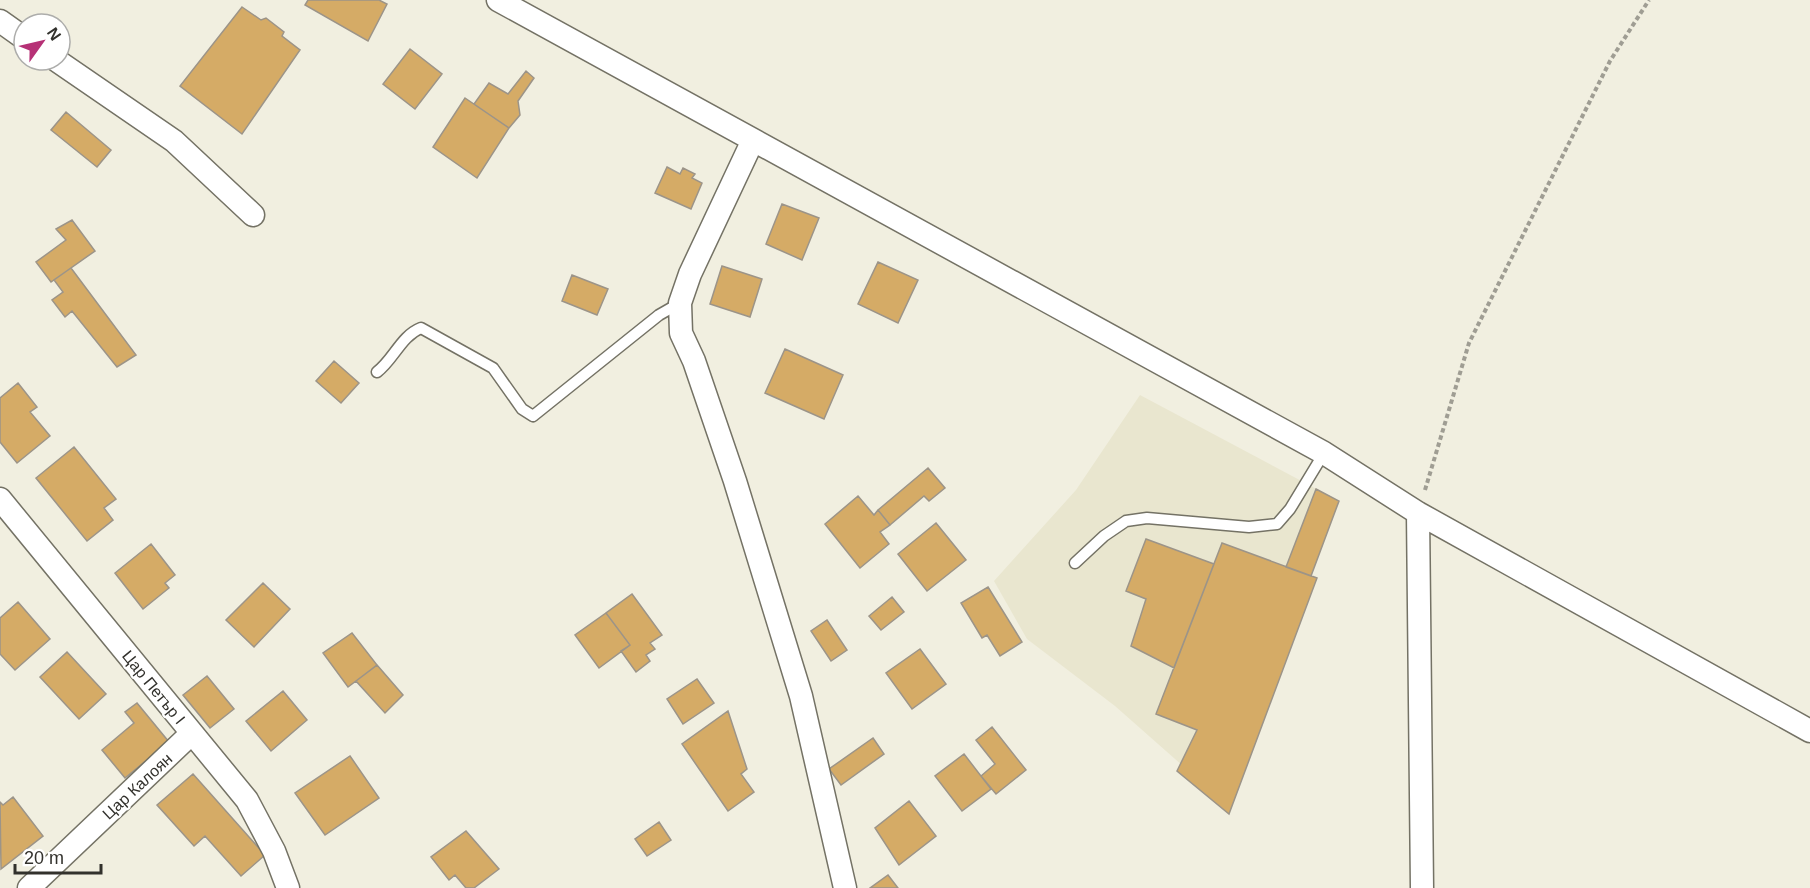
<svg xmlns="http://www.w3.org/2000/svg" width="1810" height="888" viewBox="0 0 1810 888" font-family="Helvetica,sans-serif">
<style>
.built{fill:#e9e6cf}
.building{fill:#d5ab66;stroke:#9c9488;stroke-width:1.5}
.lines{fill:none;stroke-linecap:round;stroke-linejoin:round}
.lane-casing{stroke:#747265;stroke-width:13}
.street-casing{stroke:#747265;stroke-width:25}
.path{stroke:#9f9d93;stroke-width:4;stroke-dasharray:4.5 3;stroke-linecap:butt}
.lane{stroke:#fff;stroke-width:10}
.street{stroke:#fff;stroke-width:22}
.labels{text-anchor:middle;stroke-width:4.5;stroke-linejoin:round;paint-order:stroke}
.street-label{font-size:16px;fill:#32312c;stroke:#fff}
</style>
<rect width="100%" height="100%" fill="#f1efe0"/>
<path class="built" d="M1140 395 1339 501 1226 804 1115 706 1027 639 994 581 1076 490Z"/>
<path class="building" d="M308 0H379L387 4 368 41 305 5Z
M242 7 261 20 266 18 284 32 282 36 300 50 242 134 180 86Z
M410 49 442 74 415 109 383 84Z
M526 71 534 78 518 101 520 115 509 128 474 104 489 83 508 94Z
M465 98 509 128 477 178 433 147Z
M66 112 111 150 97 167 51 130Z
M667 167 680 174 683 168 695 174 692 178 702 183 691 209 655 193Z
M782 204 819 218 802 260 766 244Z
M72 220 95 251 51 282 36 262 66 240 56 229Z
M878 262 918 280 898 323 858 304Z
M722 266 762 279 750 317 710 304Z
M71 268 136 355 117 367 72 311 65 317 52 300 63 292 54 280Z
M572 275 608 289 597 315 562 301Z
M785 349 843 375 824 419 765 393Z
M334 361 359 383 341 403 316 381Z
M18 383 37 407 30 412 50 436 17 463 0 442V398Z
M74 447 116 499 104 508 113 520 87 541 36 478Z
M928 468 945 488 929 501 924 496 890 525 878 510Z
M1316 489 1339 501 1311 576 1286 567Z
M858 496 874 515 878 510 890 525 880 532 889 544 860 568 825 524Z
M936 523 966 560 927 591 898 554Z
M1146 539 1214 564 1174 668 1131 646 1146 599 1126 591Z
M1222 543 1317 578 1229 814 1177 771 1197 730 1156 714Z
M151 544 175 575 165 583 169 588 143 609 115 573Z
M263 583 290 609 254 647 226 620Z
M988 587 1022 642 1000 656 987 635 982 638 961 603Z
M632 594 662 635 650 643 655 649 646 655 650 661 636 672 621 651 630 645 606 613Z
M892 597 904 612 881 630 869 616Z
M18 602 50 639 15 670 0 654V618Z
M606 613 630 645 599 668 575 635Z
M827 620 847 650 831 661 811 631Z
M352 633 377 665 348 687 323 653Z
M920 649 946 684 912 709 886 673Z
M67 652 106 694 79 719 40 677Z
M377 665 403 695 385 713 356 681Z
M207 676 234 709 210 728 183 695Z
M697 679 714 703 683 724 667 699Z
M283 691 307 720 271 751 246 721Z
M137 703 169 742 125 778 102 750 134 723 125 712Z
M728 711 747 769 741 774 754 792 728 811 682 744Z
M992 727 1026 770 996 794 981 776 995 764 976 740Z
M873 738 884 754 841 785 829 769Z
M964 754 991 789 962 811 935 776Z
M350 756 379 798 325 835 295 793Z
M193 774 265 855 241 876 205 836 194 846 157 805Z
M13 797 43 836 1 869 0 802 3 805Z
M909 801 936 836 899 865 875 828Z
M659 822 671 840 647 856 635 839Z
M466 831 499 869 474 888H466L455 875 449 880 431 857Z
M888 875 898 888H870Z"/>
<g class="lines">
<defs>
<path id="lane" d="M377 372C394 359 401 336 421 328L493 368 522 409 533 416 659 315 680 303
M1075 563 1104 536 1126 521 1147 518 1249 527 1277 524 1290 509 1324 453"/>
<path id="street" d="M498 0 1324 453 1418 513 1810 731
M0 21 24 38
M56 60 174 141 253 215
M753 140 690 274 680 303 681 333 694 361 735 481 801 696 845 888
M0 499 247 800 274 851 288 888
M1418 513 1422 888
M29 888 192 733"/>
</defs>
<use href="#lane" class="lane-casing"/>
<use href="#street" class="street-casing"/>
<path class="path" d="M1425 490 1469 343 1610 61 1649 0"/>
<use href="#lane" class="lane"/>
<use href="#street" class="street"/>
</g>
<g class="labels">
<g class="street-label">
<text transform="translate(154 687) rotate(51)" y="6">Цар Петър I</text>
<text transform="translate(137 786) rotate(-43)" y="6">Цар Калоян</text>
</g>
</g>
<g transform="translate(42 42) rotate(56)"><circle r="28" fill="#ffffff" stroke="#adadab" stroke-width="1.5"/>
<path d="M0-4.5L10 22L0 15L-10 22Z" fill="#b63176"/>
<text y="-9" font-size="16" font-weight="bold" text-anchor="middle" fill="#32312c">N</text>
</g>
<path d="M15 864v9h86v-9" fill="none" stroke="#32312c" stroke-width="3"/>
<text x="24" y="864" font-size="18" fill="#32312c" stroke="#ffffff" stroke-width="4.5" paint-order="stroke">20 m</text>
</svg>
